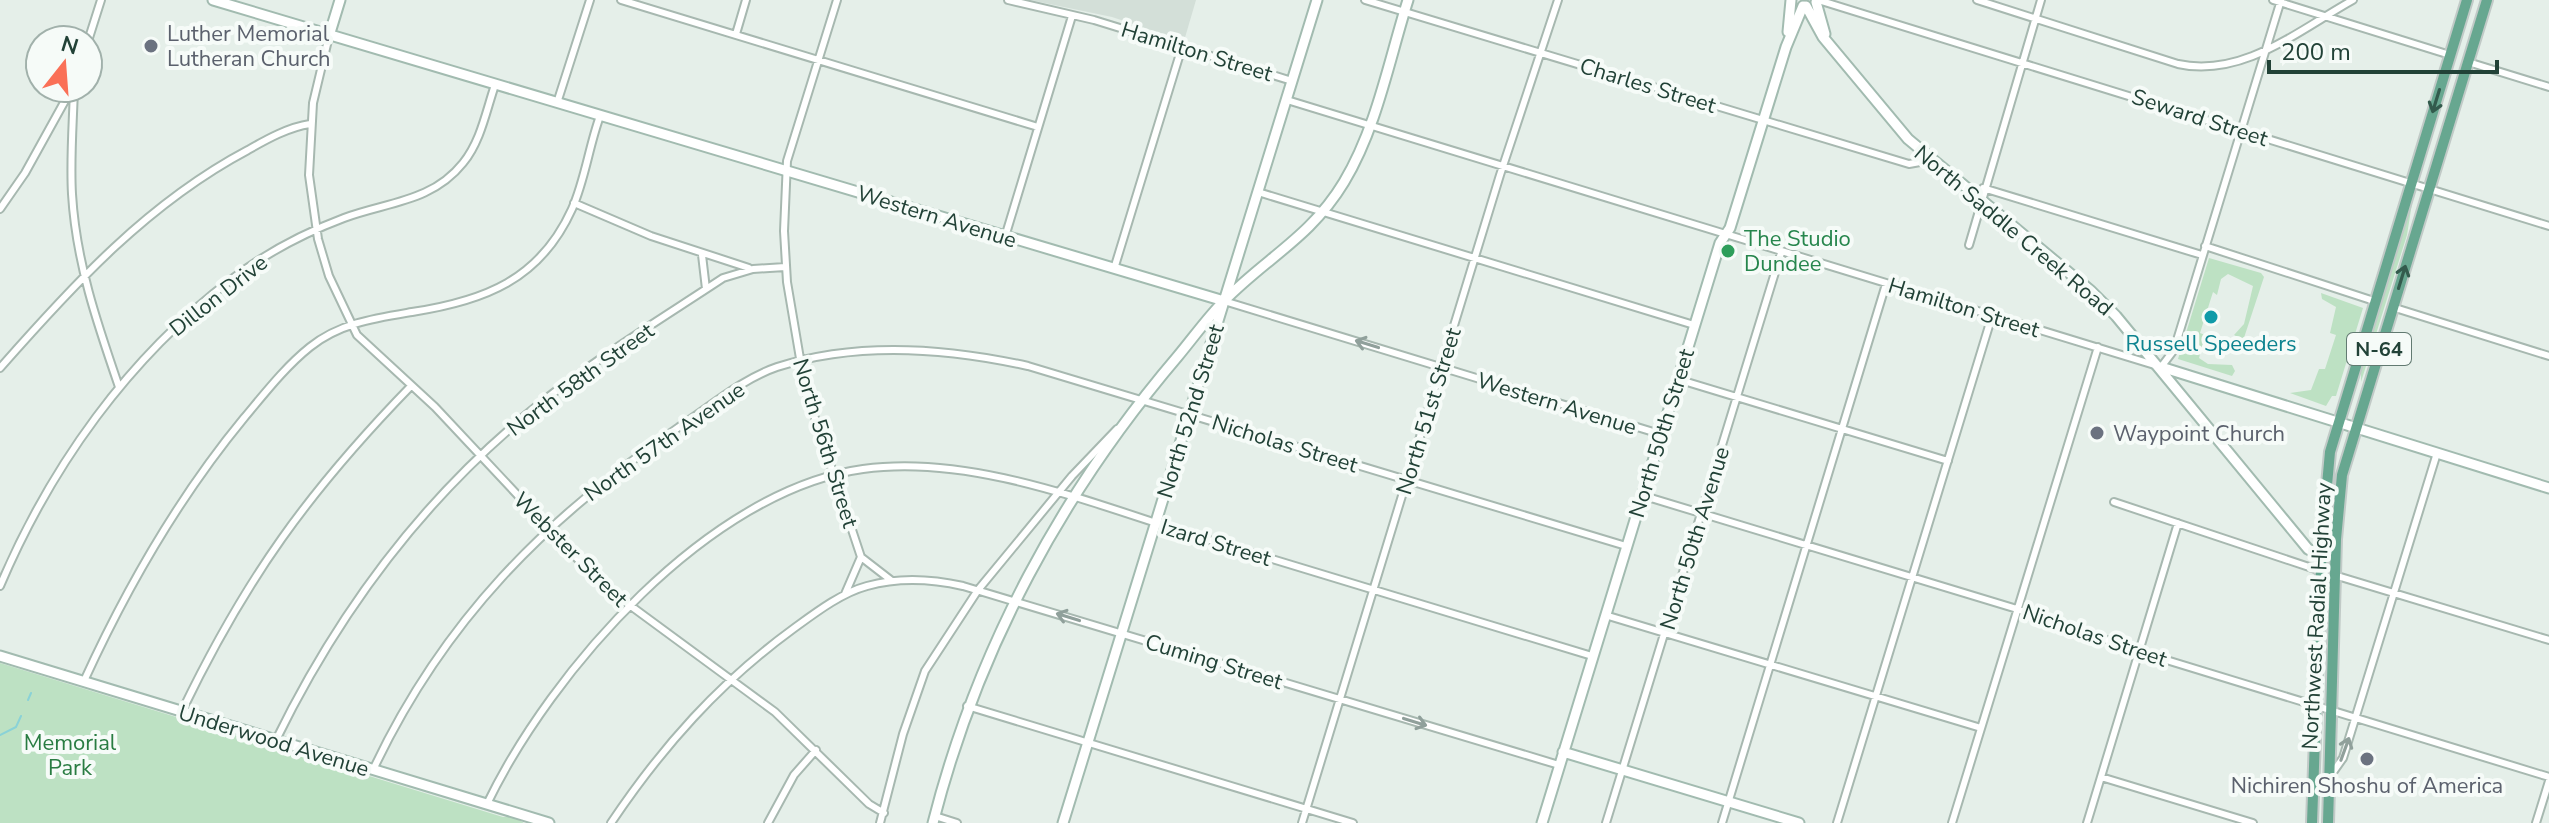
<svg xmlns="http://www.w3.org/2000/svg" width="2549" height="823" viewBox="0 0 2549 823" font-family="'Nunito Sans',sans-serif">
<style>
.built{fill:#d3dfd8}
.green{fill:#bde1c3}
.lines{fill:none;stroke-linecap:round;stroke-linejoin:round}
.stream{stroke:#8ad2d7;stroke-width:2}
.street-casing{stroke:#a7b8b0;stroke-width:10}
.secondary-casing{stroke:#a2bbb0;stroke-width:13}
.primary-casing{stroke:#c1cac7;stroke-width:14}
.street{stroke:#fff;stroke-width:6}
.secondary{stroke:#fff;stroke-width:9}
.primary{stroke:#67a790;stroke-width:10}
.oneway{stroke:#335b4d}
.oneway2{stroke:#90a09b}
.worship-dot{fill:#6b7280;stroke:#f6fbf8;stroke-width:3}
.leisure-dot{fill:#2e9e5b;stroke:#f6fbf8;stroke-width:3}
.culture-dot{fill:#0f9aa8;stroke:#f6fbf8;stroke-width:3}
.labels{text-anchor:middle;stroke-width:8;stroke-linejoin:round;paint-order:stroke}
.shield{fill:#f6fbf8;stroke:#627a71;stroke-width:2}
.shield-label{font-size:20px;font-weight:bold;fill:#224237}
.worship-label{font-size:22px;fill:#5b616d;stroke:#f6fbf8;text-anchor:start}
.street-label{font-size:22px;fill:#224237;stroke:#f6fbf8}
.leisure-label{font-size:22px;fill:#27864d;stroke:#f6fbf8;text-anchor:start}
.culture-label{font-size:22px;fill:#0d838f;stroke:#f6fbf8}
.park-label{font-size:22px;fill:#297c42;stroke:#f6fbf8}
</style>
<rect width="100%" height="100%" fill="#e5efe9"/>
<path class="built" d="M1030 0H1196L1184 41 1112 17Z"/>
<path class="green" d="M2413 197 2407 235 2361 382V363Z
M2209 258 2261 273 2264 277 2239 353 2233 352 2231 346H2237L2240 338 2234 335 2244 324 2253 286 2228 274 2221 279 2217 295 2213 292 2200 333 2205 335 2199 358 2208 364 2232 365 2235 371 2232 376 2178 359Z
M2321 293 2363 308 2336 396H2332L2326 406 2290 393 2311 390 2319 369H2325L2336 335 2330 333 2336 307 2322 299Z
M0 663 503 817H514L524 823H0Z"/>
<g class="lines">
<path class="stream" d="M28 700 31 693
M0 735 16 727 21 716"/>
<defs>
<path id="street" d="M621 0 1038 127
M837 0 787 161 784 231 787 282 805 388 861 557 892 581
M1008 0 1094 20 1292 81
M1365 0 1909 164 1931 160
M1818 0 2549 226
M1977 0 2178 64C2243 78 2299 30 2353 0
M2273 0 2450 55
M736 34 746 0
M329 36 313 103 309 175 318 239 329 276 357 335 435 407 601 584 775 712 869 804 884 813
M88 41 101 0
M2468 62 2549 87
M74 88C73 123 70 159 72 194 76 262 97 323 119 387
M1287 100 2161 367 2174 350 2281 0
M557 103 590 0
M1983 188 2202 255
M1258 192 1694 325
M574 203 651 236 749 268
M0 209 25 173 72 88
M1005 237 1072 16
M1969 245 2041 0
M2205 246 2374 301
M702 255 706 289
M1114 269 1182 47
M1224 301 1660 434
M2392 307 2549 356
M0 368C74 284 148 203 248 150 267 139 289 127 310 124
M1677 379 1948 461
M1641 495 2017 609 2150 655 2549 777
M2114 502 2321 571
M2334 575 2549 640
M0 586C51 466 128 358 232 279 266 253 304 233 344 218 387 202 432 202 463 163 481 141 486 111 495 85
M845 594 861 557
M1605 615 1981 728
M84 681C127 587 178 498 244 418 265 393 285 367 310 347 340 323 376 318 412 312 484 301 540 280 572 209 585 180 589 146 600 116
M967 706 1353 823
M182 711C246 578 308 492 411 386
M276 740C339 611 424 497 537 406 595 359 661 319 723 278L753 269 785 267
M373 770C443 621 545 519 679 427 710 407 742 379 777 367 857 341 947 348 1028 366L1626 546
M2331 775 2343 758 2437 453
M2101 777 2253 823
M487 804C551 671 709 490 863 469 974 453 1101 507 1206 539 1335 578 1464 617 1592 656
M935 816 957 823
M611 823C662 747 719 683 793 629 815 613 841 593 867 586 899 577 932 579 963 586L1559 765
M768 823 794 775 816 750
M880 823 903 734 925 671 978 590 1072 476 1117 429
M1302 823 1500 175 1558 0
M1606 823 1781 253
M1722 823 1886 284
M1837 823 1992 316
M1952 823 2098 347
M2087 823 2178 523
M2536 823 2549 781"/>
<path id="secondary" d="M213 0 1224 301
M1816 2 1825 34
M1806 6 1823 37 1908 139 2091 291 2116 316 2308 549 2321 556
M1788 32 1791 0
M329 36 340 0
M2161 367 2549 488
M0 656 549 823
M1563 752 1799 823
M933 823C977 650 1062 492 1178 356 1193 338 1208 317 1224 301 1266 258 1311 237 1344 182 1377 127 1389 60 1408 0
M1063 823 1317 0
M1542 823 1720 243 1730 228 1786 47 1803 6"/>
<path id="primary" d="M2312 823 2322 540 2330 452 2467 0
M2328 823 2336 539 2342 475 2487 0"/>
</defs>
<use href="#street" class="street-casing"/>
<use href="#secondary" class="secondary-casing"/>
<use href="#primary" class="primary-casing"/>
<use href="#street" class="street"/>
<use href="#secondary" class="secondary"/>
<use href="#primary" class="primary"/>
</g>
<defs><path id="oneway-shaft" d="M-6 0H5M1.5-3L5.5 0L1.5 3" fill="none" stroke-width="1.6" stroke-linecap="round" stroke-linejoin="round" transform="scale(2)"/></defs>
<g class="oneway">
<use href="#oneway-shaft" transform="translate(2436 101) rotate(107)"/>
<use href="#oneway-shaft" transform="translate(2402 277) rotate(-73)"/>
</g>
<g class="oneway2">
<use href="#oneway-shaft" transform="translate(1367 344) rotate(-163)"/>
<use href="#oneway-shaft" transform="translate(1068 617) rotate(-163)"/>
<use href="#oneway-shaft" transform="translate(1415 722) rotate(17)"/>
<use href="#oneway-shaft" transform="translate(2345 749) rotate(-70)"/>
</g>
<g class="worship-dot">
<circle cx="151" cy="46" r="8"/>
<circle cx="2097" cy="433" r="8"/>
<circle cx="2367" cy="759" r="8"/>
</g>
<circle class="leisure-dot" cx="1728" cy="251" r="8"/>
<circle class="culture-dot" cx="2211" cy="317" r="8"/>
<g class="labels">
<rect class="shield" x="2347" y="333" width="64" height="32" rx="6"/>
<g class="shield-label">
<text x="2379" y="356">N-64</text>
</g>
<g class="worship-label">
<text x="167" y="41">Luther Memorial<tspan x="167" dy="25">Lutheran Church</tspan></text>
<text x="2113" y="441">Waypoint Church</text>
<text x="2367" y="793" text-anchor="middle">Nichiren Shoshu of America</text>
</g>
<g class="street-label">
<text transform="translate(1197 51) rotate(17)" y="8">Hamilton Street</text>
<text transform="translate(1648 85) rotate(17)" y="8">Charles Street</text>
<text transform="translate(2200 117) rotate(18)" y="8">Seward Street</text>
<text transform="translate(937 216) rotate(17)" y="8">Western Avenue</text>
<text transform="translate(2014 230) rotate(40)" y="8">North Saddle Creek Road</text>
<text transform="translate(218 295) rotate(-38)" y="8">Dillon Drive</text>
<text transform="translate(1964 307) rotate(17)" y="8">Hamilton Street</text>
<text transform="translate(580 379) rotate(-36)" y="8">North 58th Street</text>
<text transform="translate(1557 403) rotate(17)" y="8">Western Avenue</text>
<text transform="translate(1190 411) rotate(-73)" y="8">North 52nd Street</text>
<text transform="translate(1428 411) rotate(-73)" y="8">North 51st Street</text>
<text transform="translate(1661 433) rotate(-73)" y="8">North 50th Street</text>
<text transform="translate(664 441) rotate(-35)" y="8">North 57th Avenue</text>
<text transform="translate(826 443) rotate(73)" y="8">North 56th Street</text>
<text transform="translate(1285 443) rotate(17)" y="8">Nicholas Street</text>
<text transform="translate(1694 538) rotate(-73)" y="8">North 50th Avenue</text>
<text transform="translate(1216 542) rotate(17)" y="8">Izard Street</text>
<text transform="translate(571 549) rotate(45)" y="8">Webster Street</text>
<text transform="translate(2316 616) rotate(-87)" y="8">Northwest Radial Highway</text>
<text transform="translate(2095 635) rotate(19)" y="8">Nicholas Street</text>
<text transform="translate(1214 661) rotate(17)" y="8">Cuming Street</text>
<text transform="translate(274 740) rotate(17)" y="8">Underwood Avenue</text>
</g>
<g class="leisure-label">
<text x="1744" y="246">The Studio<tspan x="1744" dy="25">Dundee</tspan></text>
</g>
<g class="culture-label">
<text x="2211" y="351">Russell Speeders</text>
</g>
<g class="park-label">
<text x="70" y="750">Memorial<tspan x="70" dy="25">Park</tspan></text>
</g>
</g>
<g transform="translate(64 64) rotate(17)"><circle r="38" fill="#f6fbf8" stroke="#a1b1ab" stroke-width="2"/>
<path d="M0-6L14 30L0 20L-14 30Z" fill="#fa7057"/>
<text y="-12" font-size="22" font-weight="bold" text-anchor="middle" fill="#224237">N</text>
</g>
<path d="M2269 60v12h228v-12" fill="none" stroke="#224237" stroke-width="4"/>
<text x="2281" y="60" font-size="24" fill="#224237" stroke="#f6fbf8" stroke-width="6" paint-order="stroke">200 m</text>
</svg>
